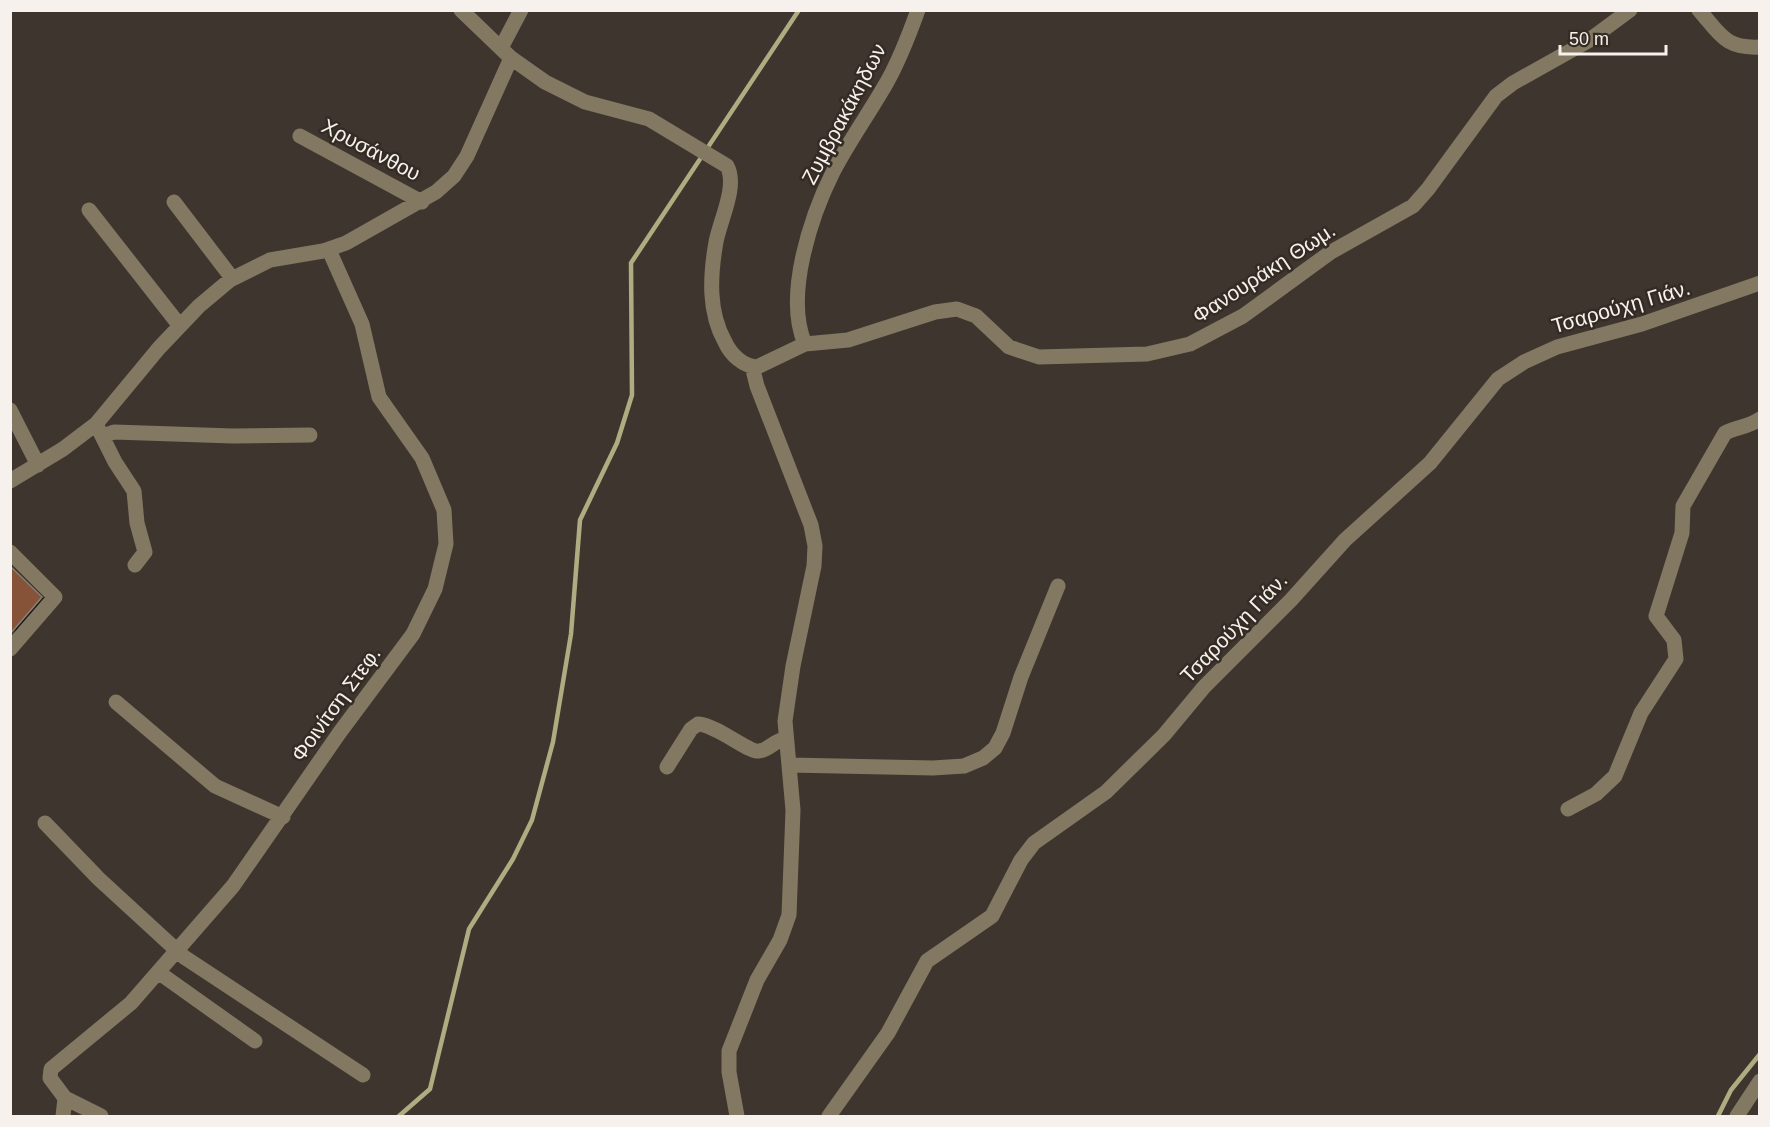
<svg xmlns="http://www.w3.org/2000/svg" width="1770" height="1127" viewBox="0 0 1770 1127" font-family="Helvetica,sans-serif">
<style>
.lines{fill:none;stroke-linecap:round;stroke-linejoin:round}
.stream{stroke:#b0ac82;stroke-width:4.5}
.building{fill:#865339;stroke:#8a7d77;stroke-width:1.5;filter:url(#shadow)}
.minor{stroke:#837962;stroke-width:15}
.labels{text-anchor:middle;stroke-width:5;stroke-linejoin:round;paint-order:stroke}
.street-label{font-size:21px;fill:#f6f1ec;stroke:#342c24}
</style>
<defs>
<filter id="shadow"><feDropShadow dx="5.5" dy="5.5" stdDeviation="0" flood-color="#0009"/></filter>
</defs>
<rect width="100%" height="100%" fill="#3e362e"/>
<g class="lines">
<path class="stream" d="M399 1116 430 1089 469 929 513 859 532 820 553 742 571 634 580 520 617 443 632 395 631 263 799 10
M1718 1116 1731 1090 1760 1054"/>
</g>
<path class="building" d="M10 566 42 597 10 634Z"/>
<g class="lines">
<path class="minor" d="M461 10 511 58 545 82 585 102 649 119 727 166C738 186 720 220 716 242 710 276 708 312 725 342 731 355 743 366 757 367L805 344 848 340 935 312 957 309 976 316 1009 347 1039 357 1147 354 1190 344 1243 316 1331 252 1413 206 1428 189 1496 96 1513 83 1588 41 1630 10
M1699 10C1720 34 1725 49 1760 47
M501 48 521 10
M300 136 422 202
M174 202 232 278
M89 210 180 326
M805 344C784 296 811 216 833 172 849 141 870 112 887 82 900 59 909 35 918 10
M10 410 38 465
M98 428 115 462 134 491 137 523 145 552 135 565
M103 436 114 432 233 436 310 435
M10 481 63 449 96 424 159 348 199 306 230 280 270 260 323 251 346 243 436 192 454 176 467 156 511 58
M10 552 55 597 10 649
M116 702 215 786 283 817
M789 765 933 768 964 766 983 758 995 748 1003 733 1021 677 1058 586
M667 767 691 729 698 724C717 725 749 753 759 751 769 750 775 740 785 739
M1568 809 1596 794 1615 776 1641 713 1676 659 1674 640 1656 616 1682 533 1683 506 1725 433C1737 427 1748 427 1760 419
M45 823 99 879 184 957 363 1075
M158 972 255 1041
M65 1098 101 1116
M63 1116 65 1098 50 1078 51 1069 131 1003 233 886 340 732 413 634 435 589 446 544 444 510 422 458 379 397 362 324 329 250
M737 1116 729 1072V1051L757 980 780 940 789 915 793 810 785 721 793 666 814 566 815 546 811 525 757 386 752 366
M829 1116 888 1033 927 961 992 916 1021 860 1034 843 1106 792 1164 735 1204 687 1291 600 1345 540 1430 463 1498 379 1524 362 1557 347 1642 324 1760 283
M1737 1116 1760 1081"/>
</g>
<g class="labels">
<g class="street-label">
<text transform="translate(844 114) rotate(-62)" y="7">Ζυμβρακάκηδων</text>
<text transform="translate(371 150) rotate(28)" y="7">Χρυσάνθου</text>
<text transform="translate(1264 273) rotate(-33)" y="7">Φανουράκη Θωμ.</text>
<text transform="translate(1621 307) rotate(-16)" y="7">Τσαρούχη Γιάν.</text>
<text transform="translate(1234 628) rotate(-46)" y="7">Τσαρούχη Γιάν.</text>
<text transform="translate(336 704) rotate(-54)" y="7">Φοινίτση Στεφ.</text>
</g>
</g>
<rect width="1770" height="1127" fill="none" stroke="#f6f1ec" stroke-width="24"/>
<path d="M1560 45v9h106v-9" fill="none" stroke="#f6f1ec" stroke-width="3"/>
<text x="1569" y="45" font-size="18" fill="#f6f1ec" stroke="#342c24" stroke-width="4.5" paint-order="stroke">50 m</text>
</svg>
